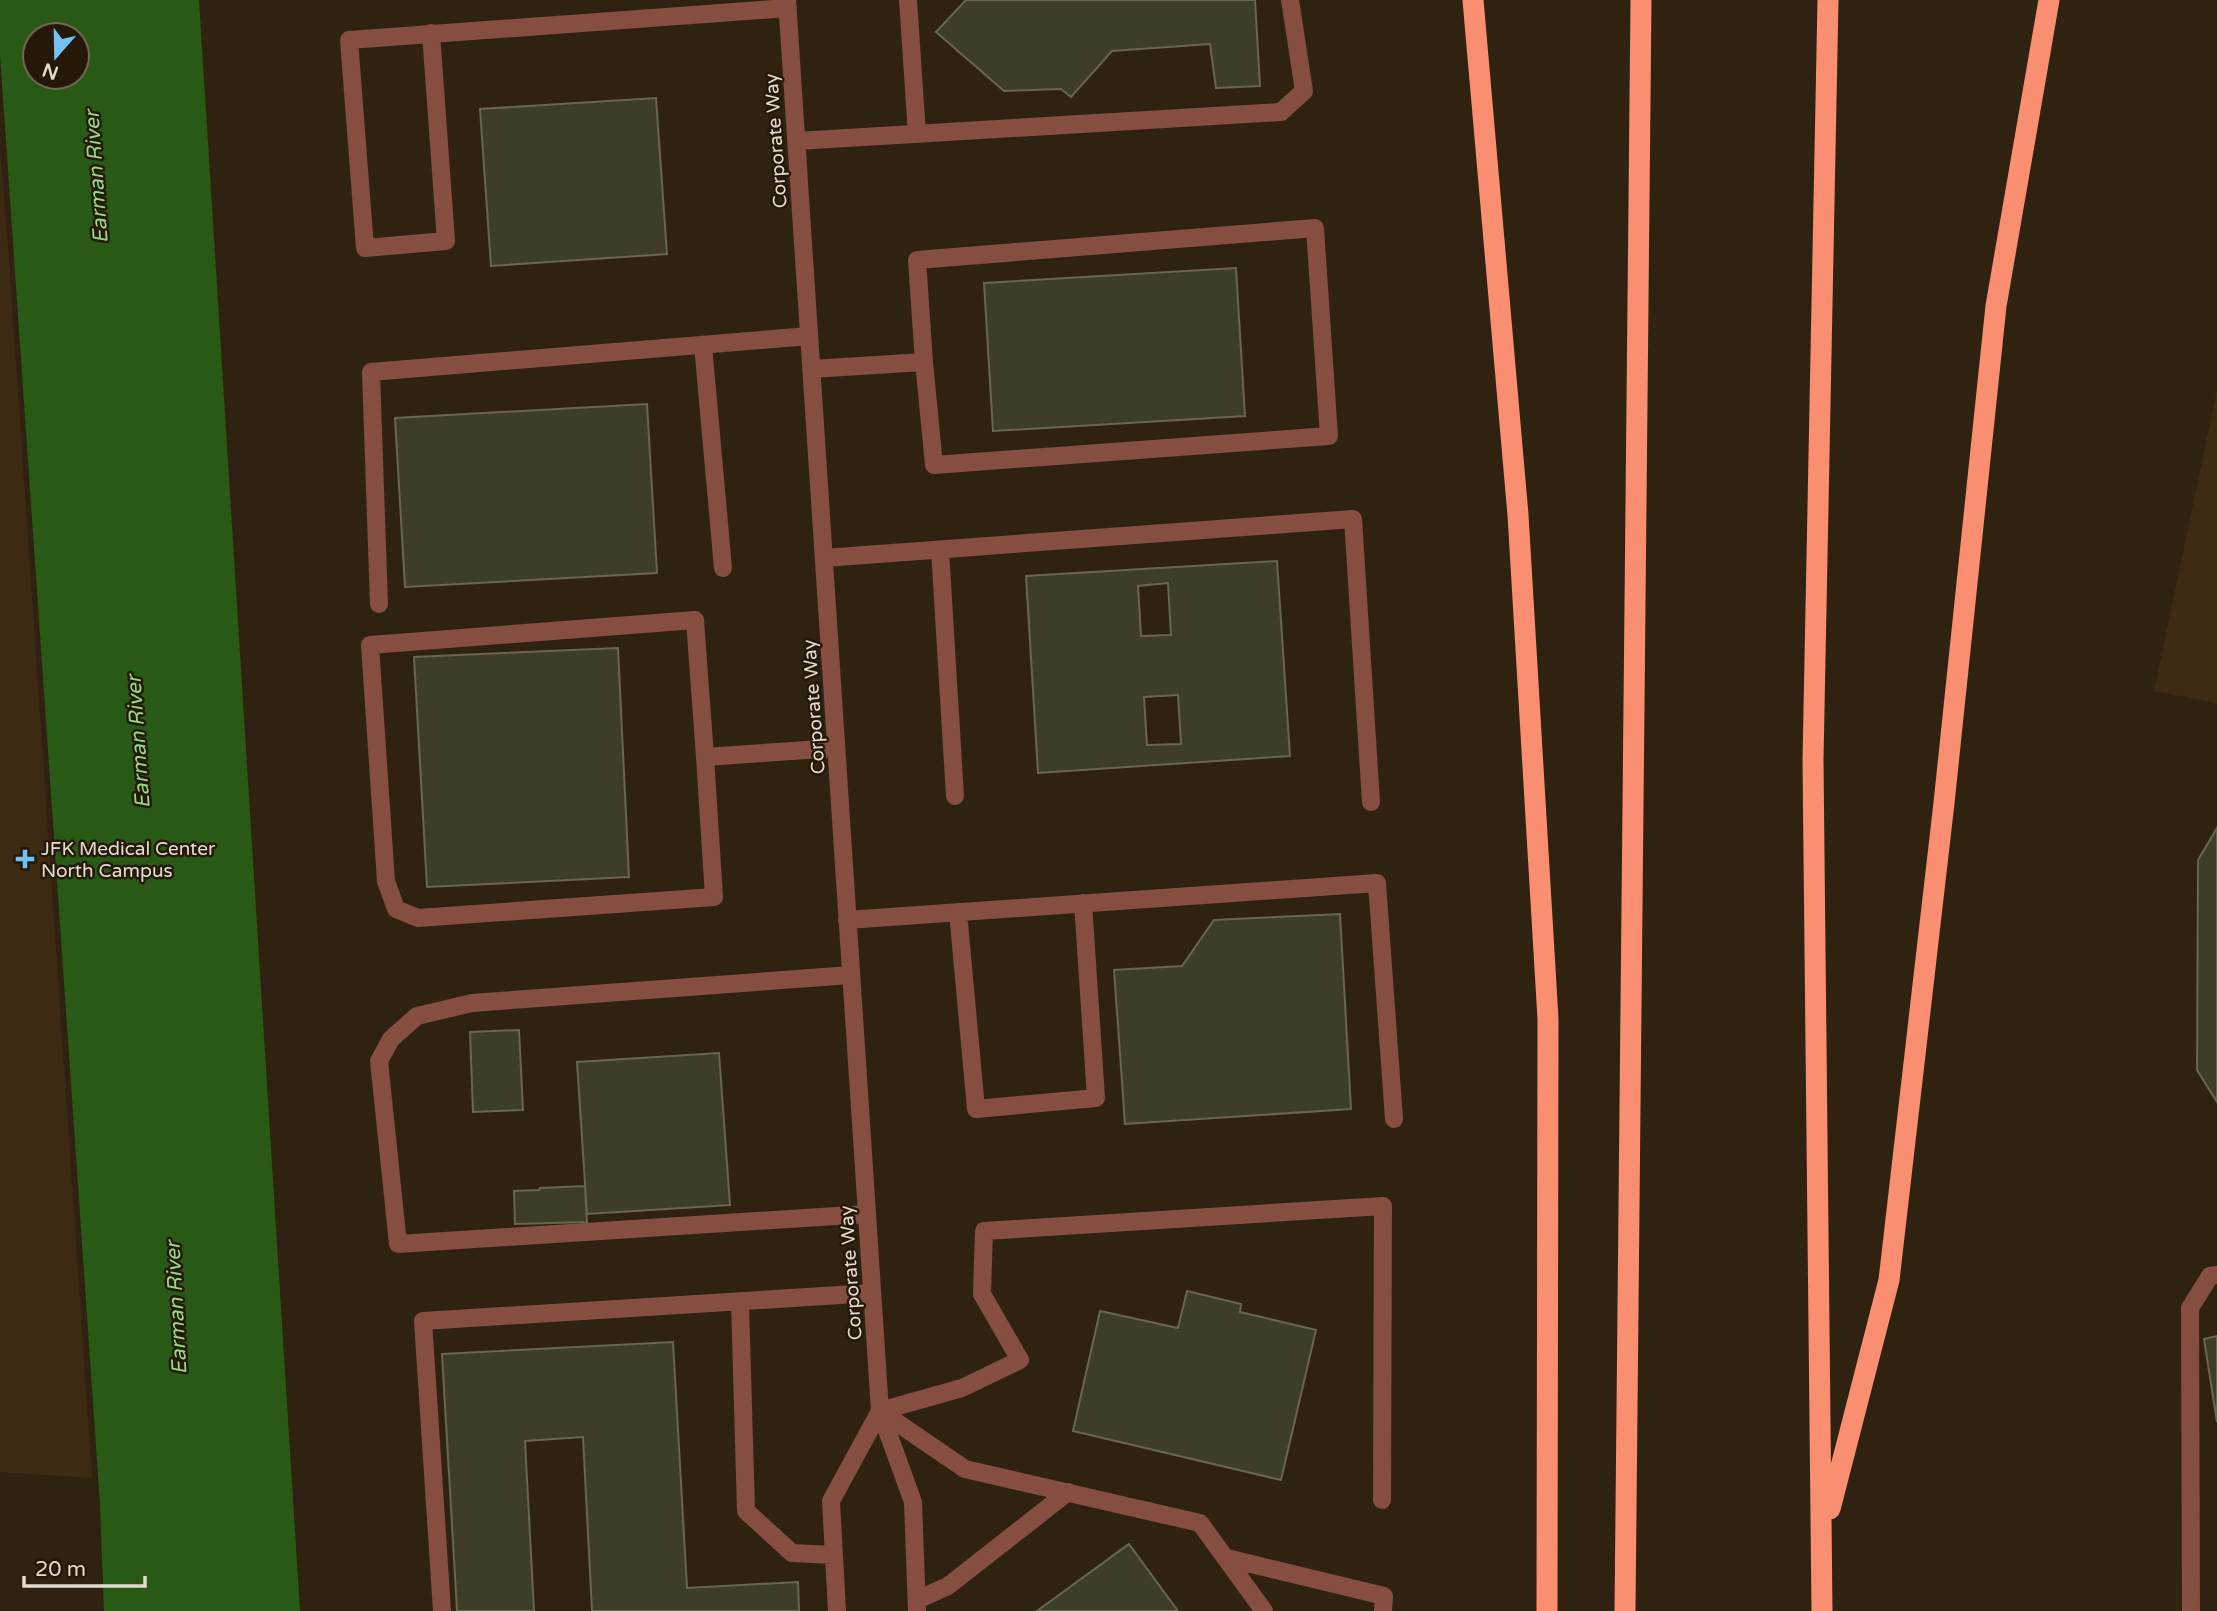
<svg xmlns="http://www.w3.org/2000/svg" width="2217" height="1611" viewBox="0 0 2217 1611" font-family="'Varela Round',sans-serif">
<style>
.built{fill:#3d2a13}
.water{fill:#285a15;fill-rule:evenodd}
.building{fill:#3e3d27;stroke:#68664f;stroke-width:2;fill-rule:evenodd}
.lines{fill:none;stroke-linecap:round;stroke-linejoin:round}
.service{stroke:#854e40;stroke-width:18}
.motorway{stroke:#fa8e71;stroke-width:21}
.poi-dot{fill:#74c0f6;stroke:#261808;stroke-width:2.5}
.labels{text-anchor:middle;stroke-width:5;stroke-linejoin:round;paint-order:stroke}
.street-label{font-size:19px;fill:#e4dbd0;stroke:#261808}
.poi-label{font-size:19px;fill:#e4dbd0;stroke:#261808;text-anchor:start}
.water-label{font-size:21px;font-style:italic;fill:#94da7e;stroke:#261808}
</style>
<rect width="100%" height="100%" fill="#302211"/>
<path class="built" d="M0 148 8 246 92 1478 0 1472Z
M2217 390V703L2154 691Z"/>
<path class="water" d="M0 0H199L300 1611H104L100 1504 0 54ZM35 35H77V77H35Z"/>
<path class="building" d="M966 0H1255L1260 86 1216 88 1210 44 1112 51 1071 97 1061 89 1004 91 936 32Z
M656 98 667 254 491 266 480 109Z
M1236 268 1245 416 993 431 984 283Z
M647 404 657 573 405 587 395 418Z
M1277 561 1290 756 1038 773 1026 576ZM1168 583 1171 635 1141 636 1138 586ZM1178 695 1181 744 1147 745 1144 697Z
M618 648 629 877 427 887 414 657Z
M2217 828V1102L2197 1070 2198 860Z
M1340 914 1351 1109 1125 1124 1114 970 1182 966 1214 920Z
M519 1030 523 1110 473 1112 470 1032Z
M719 1053 730 1205 587 1214 577 1062Z
M585 1186 587 1222 515 1224 514 1191 539 1190 540 1188Z
M1187 1291 1241 1304 1240 1312 1316 1330 1281 1480 1073 1431 1100 1311 1178 1328Z
M2217 1336V1422L2204 1339Z
M673 1342 687 1588 798 1582 799 1611H592L583 1437 525 1441 534 1611H457L442 1354Z
M1129 1544 1178 1611H1037Z"/>
<g class="lines">
<path class="service" d="M787 0 880 1411
M908 0 917 134
M431 33 446 241 365 248 349 40 788 8
M797 141 1281 112 1304 91 1290 0
M703 345 723 568
M811 369 924 362 934 465 1329 436 1315 228 917 260 924 362
M940 550 955 796
M824 558 1353 519 1371 802
M379 604 371 372 809 336
M705 757 714 897 418 918 396 909 386 881 370 645 695 620 705 757 836 748
M958 912 976 1109 1096 1098 1083 903
M847 920 1377 883 1394 1119
M851 975 472 1003 417 1016 391 1039 379 1061 398 1244 867 1214
M740 1302 746 1511 792 1553 834 1555
M1227 1558 1384 1596 1383 1611
M917 1600 948 1586 1068 1492
M442 1611 423 1321 872 1293
M837 1611 831 1501 880 1411 962 1388 1020 1360 982 1294 984 1231 1383 1206 1382 1500
M917 1611 913 1502 880 1411 965 1469 1200 1523 1264 1611
M2191 1611 2190 1308 2210 1276 2217 1275"/>
<path class="motorway" d="M1473 0 1518 515 1548 1019 1547 1611
M1830 1509 1889 1280 1944 803 1996 306 2049 0
M1625 1611 1641 0
M1822 1611 1813 760 1828 0"/>
</g>
<path class="poi-dot" d="M21.5 848.5h7v7h7v7h-7v7h-7v-7h-7v-7h7z"/>
<g class="labels">
<g class="street-label">
<text transform="translate(775 141) rotate(-94)" y="7">Corporate Way</text>
<text transform="translate(813 707) rotate(-94)" y="7">Corporate Way</text>
<text transform="translate(850 1273) rotate(-94)" y="7">Corporate Way</text>
</g>
<g class="poi-label">
<text x="41" y="855">JFK Medical Center<tspan x="41" dy="22">North Campus</tspan></text>
</g>
<g class="water-label">
<text transform="translate(96 177) rotate(-94)" y="7">Earman River</text>
<text transform="translate(138 742) rotate(-94)" y="7">Earman River</text>
<text transform="translate(176 1308) rotate(-93)" y="7">Earman River</text>
</g>
</g>
<g transform="translate(56 56) rotate(200)"><circle r="33" fill="#261808" stroke="#726658" stroke-width="2"/>
<path d="M0-5L12 26L0 18L-12 26Z" fill="#74c0f6"/>
<text y="-10" font-size="19" font-weight="bold" text-anchor="middle" fill="#e4dbd0">N</text>
</g>
<path d="M24 1576v10h121v-10" fill="none" stroke="#e4dbd0" stroke-width="3.5"/>
<text x="35" y="1576" font-size="21" fill="#e4dbd0" stroke="#261808" stroke-width="5" paint-order="stroke">20 m</text>
</svg>
